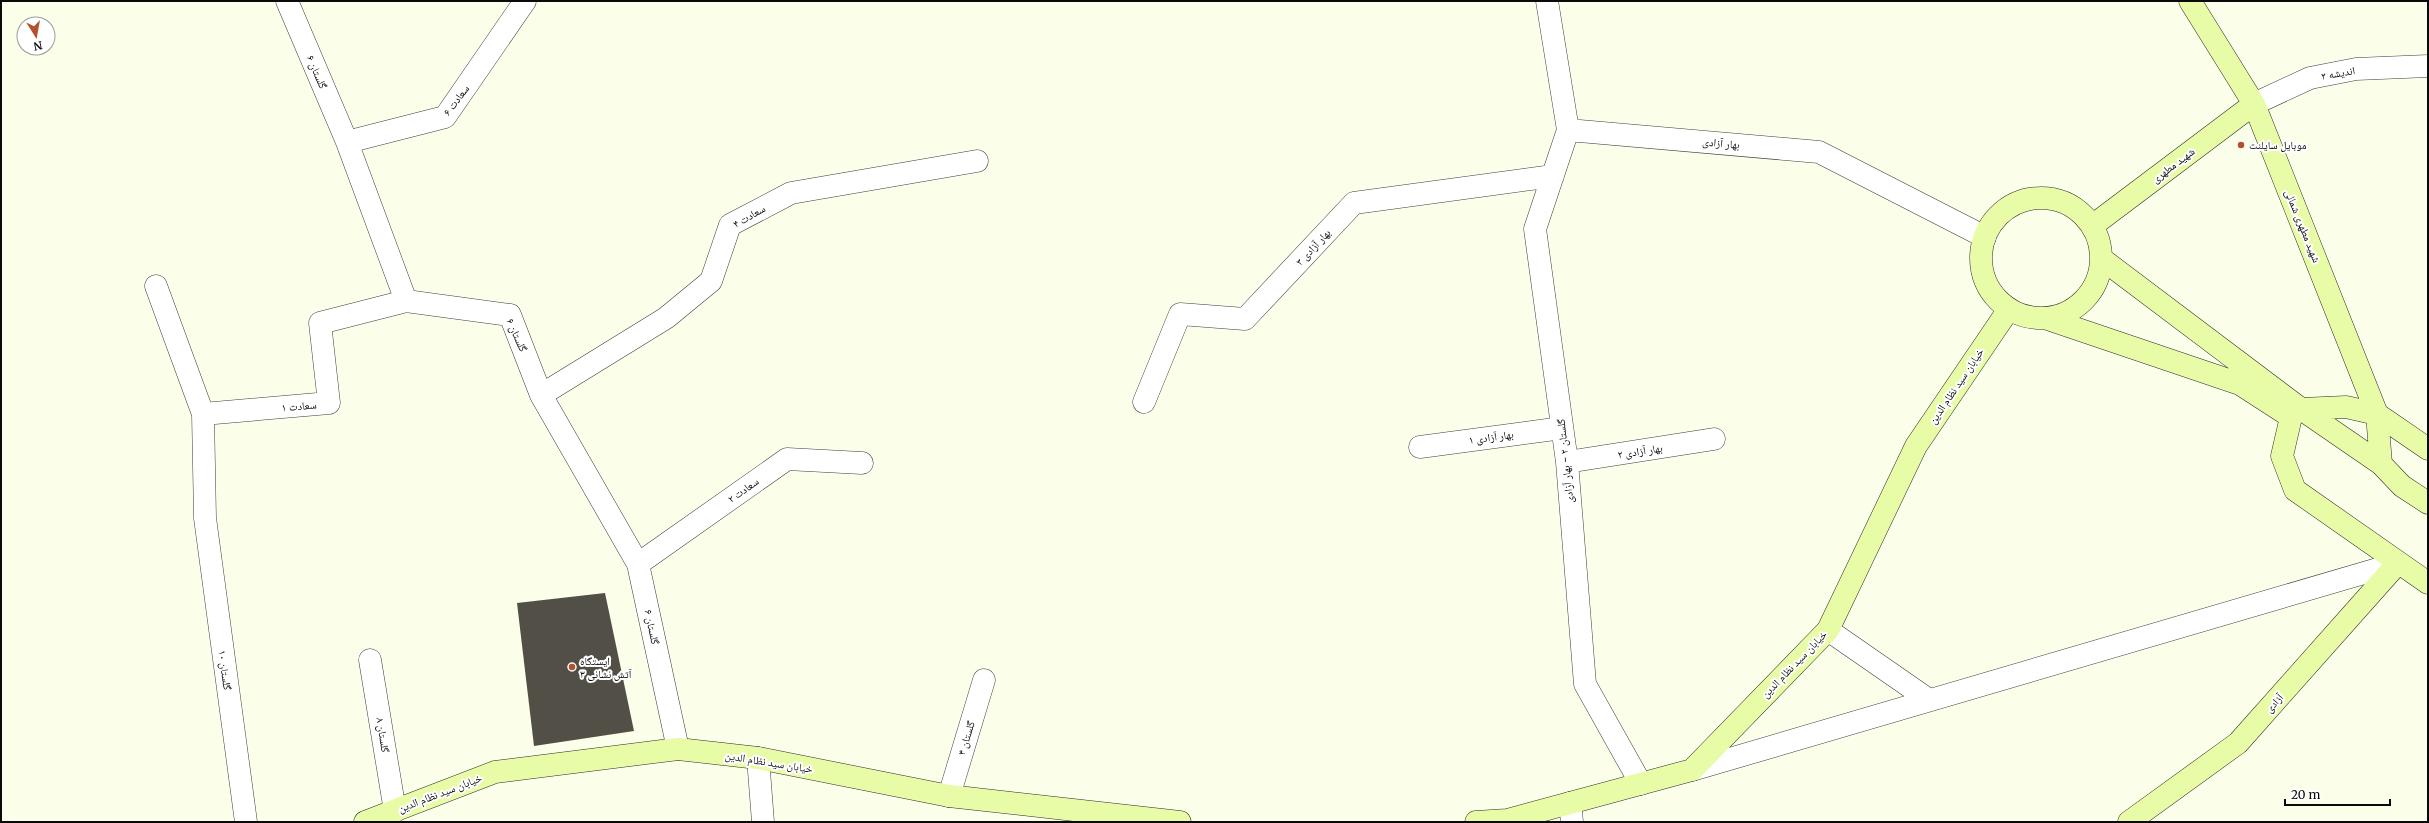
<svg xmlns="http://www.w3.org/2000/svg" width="2429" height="823" viewBox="0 0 2429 823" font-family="Merriweather,'Noto Naskh Arabic',serif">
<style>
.building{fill:#524f47}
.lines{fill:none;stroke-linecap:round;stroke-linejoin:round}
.minor-casing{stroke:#3d3d3d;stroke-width:23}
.secondary-casing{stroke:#2c2c2c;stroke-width:23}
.minor{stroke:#fff;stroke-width:22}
.secondary{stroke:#e8fba7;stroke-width:22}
.poi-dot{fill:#b2512b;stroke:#fff;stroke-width:1.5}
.labels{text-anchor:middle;stroke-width:4;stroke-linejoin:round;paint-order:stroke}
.street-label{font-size:11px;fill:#0a0a0a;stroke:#fff}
.poi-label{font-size:11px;fill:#0a0a0a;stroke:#fff;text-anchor:start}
</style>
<rect width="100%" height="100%" fill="#fbfee9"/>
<path class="building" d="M605 593 634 731 534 746 517 603Z"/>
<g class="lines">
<defs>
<path id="minor" d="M287 1 347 142 406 301 510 315 541 395 638 564 678 749
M1547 1 1568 130 1819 152 1985 237
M2254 104 2310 78 2356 69 2428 66
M1568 130 1535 229 1567 462 1585 684 1641 784
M347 142 445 117 525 1
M156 286 203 414
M541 395 666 318 711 281 730 225 791 193 977 161
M1144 402 1180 314 1245 319 1354 203 1553 176
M1420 447 1562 428
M1567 462 1714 439
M638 564 787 459 862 463
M1828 630 1929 700
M370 660 395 811
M758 758 763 822
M1692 770 2398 563
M949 796 984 680
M1570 803 1572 822
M246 822 205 518 203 414 329 403 320 323 406 301"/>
<path id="secondary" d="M2190 1 2254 104 2377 414 2381 464
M1981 258a60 60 0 1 1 120 0a60 60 0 1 1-120 0Z
M2092 226 2254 104
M2102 259 2301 409 2381 464 2402 486 2428 503
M2045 318 2240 384 2291 417 2282 456 2295 490 2428 583
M2301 409 2346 407 2377 414 2428 449
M365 822 495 772 678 749 758 758 949 796 1180 822
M1476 822 1507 820 1692 770 1828 630 1916 446 2009 309
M2129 822 2238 743 2398 563"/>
</defs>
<use href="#minor" class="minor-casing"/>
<use href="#secondary" class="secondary-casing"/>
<use href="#minor" class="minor"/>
<use href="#secondary" class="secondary"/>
</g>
<g class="poi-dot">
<circle cx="2241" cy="145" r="4"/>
<circle cx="572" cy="667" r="4"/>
</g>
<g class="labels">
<g class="street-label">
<text transform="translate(317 72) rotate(67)" y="4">گلستان ۶</text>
<text transform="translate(2338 73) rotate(-10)" y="4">اندیشه ۲</text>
<text transform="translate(456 100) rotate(-53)" y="4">سعادت ۶</text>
<text transform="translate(1721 143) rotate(5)" y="4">بهار آزادی</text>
<text transform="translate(2173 165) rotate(-37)" y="4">شهید مطهری</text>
<text transform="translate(749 216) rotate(-30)" y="4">سعادت ۴</text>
<text transform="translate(2303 226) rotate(68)" y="4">شهید مطهری شمالی</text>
<text transform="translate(1313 247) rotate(-47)" y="4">بهار آزادی ۳</text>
<text transform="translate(517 335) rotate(66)" y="4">گلستان ۶</text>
<text transform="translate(1956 386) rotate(-56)" y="4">خیابان سید نظام الدین</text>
<text transform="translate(299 406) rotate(-5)" y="4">سعادت ۱</text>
<text transform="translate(1491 437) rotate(-8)" y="4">بهار آزادی ۱</text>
<text transform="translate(1640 451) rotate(-9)" y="4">بهار آزادی ۲</text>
<text transform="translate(1565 461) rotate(-96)" y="4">گلستان ۲ - بهار آزادی</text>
<text transform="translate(743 490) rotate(-35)" y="4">سعادت ۲</text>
<text transform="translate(652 627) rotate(78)" y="4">گلستان ۶</text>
<text transform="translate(1794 664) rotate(-46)" y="4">خیابان سید نظام الدین</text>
<text transform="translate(225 670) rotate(82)" y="4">گلستان ۱۰</text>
<text transform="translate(2274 703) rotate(-48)" y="4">آزادی</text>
<text transform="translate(383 735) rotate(81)" y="4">گلستان ۸</text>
<text transform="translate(966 738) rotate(-73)" y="4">گلستان ۴</text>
<text transform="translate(769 762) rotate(9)" y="4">خیابان سید نظام الدین</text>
<text transform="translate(440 793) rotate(-21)" y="4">خیابان سید نظام الدین</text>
</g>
<g class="poi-label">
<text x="2249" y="149">موبایل سایلنت</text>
<text x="580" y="665">ایستگاه<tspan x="580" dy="13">آتش نشانی ۳</tspan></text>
</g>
</g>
<rect width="2429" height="823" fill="none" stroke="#0a0a0a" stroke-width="4"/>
<g transform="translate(36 36) rotate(169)"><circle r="19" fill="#ffffff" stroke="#9d9d9d"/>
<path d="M0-3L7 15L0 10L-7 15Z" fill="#b2512b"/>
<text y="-6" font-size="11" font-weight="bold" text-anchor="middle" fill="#0a0a0a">N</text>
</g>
<path d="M2285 799v6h105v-6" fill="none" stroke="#0a0a0a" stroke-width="2"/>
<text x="2291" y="799" font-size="12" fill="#0a0a0a" stroke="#ffffff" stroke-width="3" paint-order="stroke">20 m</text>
</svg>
